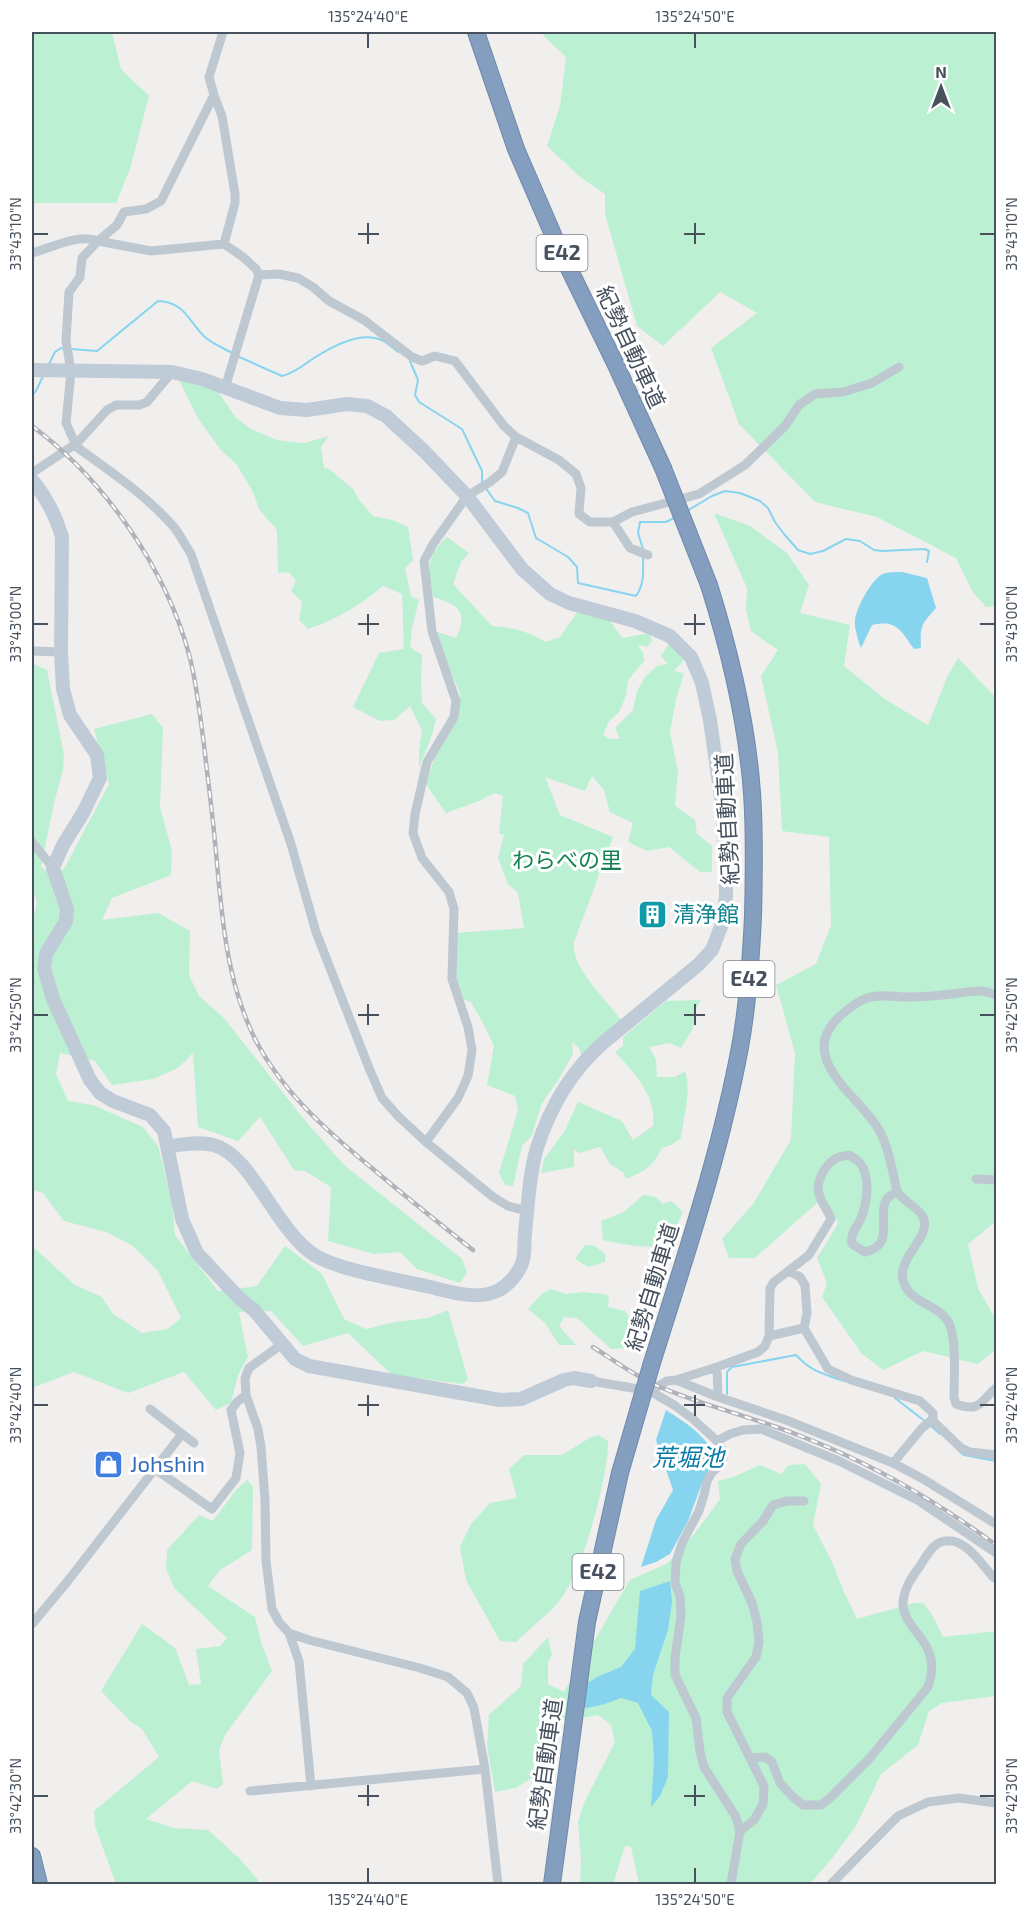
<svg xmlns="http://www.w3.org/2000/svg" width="1028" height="1916" viewBox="0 0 1028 1916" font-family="'Exo 2','Noto Sans JP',sans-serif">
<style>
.green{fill:#bbf0d3}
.water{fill:#87d4ef}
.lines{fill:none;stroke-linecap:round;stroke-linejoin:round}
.stream{stroke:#87d4ef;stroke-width:2}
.highway-casing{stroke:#7089ab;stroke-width:18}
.street{stroke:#bec8d1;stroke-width:9}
.secondary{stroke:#c0cbd8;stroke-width:14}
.highway{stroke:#849ebf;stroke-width:16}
.rail-casing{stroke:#b0b3b9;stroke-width:4.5}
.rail{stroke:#fff;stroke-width:2;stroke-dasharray:7;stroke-linecap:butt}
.highway-bridge-casing{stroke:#7089ab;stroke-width:18;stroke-linecap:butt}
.highway-bridge{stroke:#849ebf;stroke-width:16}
.ticks{fill:none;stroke:#46515d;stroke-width:2}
.labels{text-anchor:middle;stroke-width:6;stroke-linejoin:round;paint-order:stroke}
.shield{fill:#fff;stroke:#7e858e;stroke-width:1.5}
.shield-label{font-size:21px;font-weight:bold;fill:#46515d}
.street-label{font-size:22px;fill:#46515d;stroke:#fff}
.park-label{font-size:22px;fill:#148150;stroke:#fff}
.culture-label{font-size:22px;fill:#0d838f;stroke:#fff;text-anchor:start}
.shop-label{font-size:22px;fill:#366cbe;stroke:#fff;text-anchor:start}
.water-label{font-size:24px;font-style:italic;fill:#087ca6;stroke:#fff}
.neatline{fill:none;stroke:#46515d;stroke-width:2}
.ticks-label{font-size:15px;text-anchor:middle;fill:#46515d}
</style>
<rect width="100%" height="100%" fill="#f1eeee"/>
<path class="green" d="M32 32H112L121 69 149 96 130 169 116 203H32Z
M540 32H996V606L986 607 972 591 956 558 877 517 815 502 739 424 711 348 757 313 720 292 663 346 637 326 605 214V194L580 177 547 146 560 106 566 57Z
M179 380 217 390 236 418 251 429 277 440 304 443 329 436 321 447 324 468 329 469 353 489 359 500 373 516 392 520 408 527 413 560 405 568 411 596 419 600 412 628 410 647 422 655 421 680 422 703 436 719 432 735 419 768V751L422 730 410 706 394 720 380 721 353 707 379 653 404 649 402 594 383 586C360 605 336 620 308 629L299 620 302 602 291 591 296 581 289 572 278 573 277 530 259 509 253 492 237 465 221 450 199 420Z
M714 513 750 526 787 553 809 585 800 613 850 625 844 666 886 700 928 725 948 675 958 658 996 698V1221L968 1244 978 1288 996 1320V1349L978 1364 923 1351 883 1370 862 1354 822 1297 827 1283 817 1258 839 1222 817 1203 755 1258H729L722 1239 753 1204 791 1140 795 1053 776 985 816 964 831 925 829 837 782 831 778 753 761 676 778 650 751 631 746 610 747 588Z
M447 537 469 553 461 562 453 584 492 626C514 628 527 631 546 642L560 637 578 611 610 621 622 638 650 633 652 641 647 647 638 645 643 653 644 661 628 680 626 696 619 712 609 721 603 735 610 739H620L615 728 633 710 637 691 645 677 657 666 668 664 661 656 669 644 674 647 684 660 674 671 684 673 676 699 670 732 678 771 675 806 695 820 697 834 712 846V872H700L669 847 647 851 628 842 633 823 610 812 604 790 592 776 585 791 545 777 560 815 613 837 574 942C570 967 607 1000 621 1020L582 1056 578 1047 572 1042 573 1054 559 1079 542 1103 532 1135 522 1146 513 1186 505 1185 499 1173 518 1110 515 1096 487 1085 494 1046 483 1023 471 1002 462 999 456 979V933L524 928 518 893 508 884 498 858 504 835 499 833 503 796 494 793 481 800 446 813 425 783 436 755 458 719 460 693 447 663 437 632 456 638C469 610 458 605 433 597 429 569 424 558 447 537Z
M32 663 47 670 64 755 63 770 54 803 41 867 55 877 65 867 109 784 94 729 152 714 163 728 160 807 172 851 171 875 112 898 102 920 158 913 190 931 189 975 199 996 224 1018 302 1117 344 1165 462 1259 467 1272 460 1283 417 1269 400 1252 374 1254 328 1241 331 1187 305 1171 294 1170 260 1117 238 1141 198 1127 193 1053 178 1068 153 1079 112 1085 95 1061 60 1053 56 1074 68 1101 93 1105 143 1127 158 1146 172 1203 175 1235 218 1291 257 1286 285 1246 322 1274 344 1319 366 1329 395 1322 428 1318 448 1310 468 1379 463 1384 392 1375 348 1333 303 1346 271 1311 239 1312 248 1357 238 1375 231 1403 216 1410 184 1372 128 1393 74 1372 32 1388V1246L75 1285 102 1297 112 1313 142 1333 168 1329 181 1318 158 1271 133 1246 106 1232 64 1221 43 1193 32 1190V926L37 901 32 889Z
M701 1000 696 1009 693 1028 681 1048 670 1043 649 1047 656 1060 657 1077H675L685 1071C692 1091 683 1118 681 1138L673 1144 662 1148C651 1169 646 1170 626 1179L623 1172 610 1164 600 1147 579 1153 574 1149V1167L541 1173 544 1159 564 1132 578 1102 622 1121 633 1140 653 1126C657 1096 634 1073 615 1052L623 1046V1037L666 1001Z
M643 1195 656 1197 663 1204 671 1201 683 1212 667 1246C644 1248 624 1245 603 1240L601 1221 624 1212Z
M585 1245 595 1246 605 1254V1262L588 1267 575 1259Z
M551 1289 566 1294 583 1292 609 1295 608 1307 625 1311 633 1323 634 1348 611 1349 577 1318 564 1317 559 1326 576 1345H559L545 1323 528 1309 543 1293Z
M598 1435 608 1441C608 1479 583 1570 560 1600 548 1615 530 1628 516 1642L500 1641 466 1580 460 1547 471 1524 490 1503 517 1498 509 1469 524 1455H562L591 1437Z
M805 1464 821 1484 813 1525 833 1564 843 1590 857 1619 914 1603H923L931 1613 943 1637 996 1631V1696L942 1703 929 1711 918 1745 881 1774 856 1826 833 1857 810 1884H639L631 1847 625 1846 613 1884H580L581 1858 578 1822 584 1803 615 1742 611 1725 598 1715 560 1722 536 1775 516 1788 495 1792 487 1746 489 1715 521 1686 523 1664 548 1637 552 1655 548 1662V1684L564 1692 630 1580 668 1563 695 1533 720 1499 718 1481 733 1477 760 1465 781 1474 789 1465Z
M247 1480 253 1487 252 1550 220 1570 208 1586 255 1617 261 1642 272 1671 225 1735 219 1750 223 1784 217 1789 192 1781 146 1819 174 1828 208 1830 239 1858 258 1880V1884H116L95 1826 94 1811 159 1757 142 1729 131 1722 101 1691 142 1624 175 1648 189 1685 201 1684 196 1649 220 1646 227 1638 174 1588 166 1568 167 1550 199 1515 213 1521 236 1490Z"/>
<path class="water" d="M902 572 927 578 936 608C921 625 920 625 921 648L914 649C901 631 897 619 872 625L861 648C859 644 854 627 855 621 855 610 872 578 883 574 888 572 897 572 902 572Z
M666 1410C686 1423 706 1435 716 1458L702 1483 688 1521 670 1554 656 1562 641 1567 656 1520 673 1490 656 1440Z
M670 1581 672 1602 668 1630 653 1675 651 1695 669 1712 668 1777 660 1796 651 1807 654 1759 652 1731 638 1703 621 1698 605 1704 587 1708 567 1709 569 1695 597 1677 621 1667 635 1649 640 1591Z"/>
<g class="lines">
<path class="stream" d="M71 349 97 351 158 301C186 302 189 323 206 338 213 344 224 348 232 353
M237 356 282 376C295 373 303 365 314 358 331 347 359 332 379 339 386 341 393 348 398 352
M410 361 418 380 415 395 419 402 462 429 482 471V483
M49 364 55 352 61 348 65 349
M32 395 36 391 44 374
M485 487 495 501 518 508 528 513 536 538 568 557 577 567 578 583 636 596C645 584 643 569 643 555
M687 511 712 496 725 491 740 493 760 501 768 508 775 522 784 534 798 550 810 554 823 551 846 539 860 541 874 550 882 551 925 549 929 551 927 562
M643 549 638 533 640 522H666L676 517
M727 1394V1372L732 1367 796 1355C812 1372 823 1374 844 1381
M895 1398 926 1422
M931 1426 940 1434
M960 1452 964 1455 996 1461"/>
<defs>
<path id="highway" d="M476 32 516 149 558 246 616 365 663 468
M651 1366C684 1260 720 1155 740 1047 748 1003 751 960 753 916 754 875 755 834 752 793 747 722 730 652 709 585
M32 1856 39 1884
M552 1884 587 1622 620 1473"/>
</defs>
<use href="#highway" class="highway-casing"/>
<path class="street" d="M223 32 209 77 214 95 222 116 235 194V203L224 244
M32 253C52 248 78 233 98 241L151 251 224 244 243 257 256 269 259 275 225 388
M259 275 279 274 298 278 313 287 329 301 364 320 412 357 422 361 435 356 455 361 504 426 516 437 559 460 576 474 581 488 579 514 590 522H613L632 512 699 494 745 465 785 426 799 405 815 394 843 392 872 383 899 367
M75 443 66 423 71 371 66 341 69 292 80 277 82 258 98 241 117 225 124 212 146 209 161 201 214 95
M74 445C108 470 145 494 173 526 180 534 185 545 191 554L291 844 316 932 369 1068 382 1098 399 1117 426 1142 493 1197 508 1206 527 1211
M32 473 74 445 75 443 78 442 107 410 116 405H139L147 402 172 372
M613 522 630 548 648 555
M32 651 61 652
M32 842 53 868
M426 1142 458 1098 468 1076 472 1050 468 1027 452 979 454 909 449 892 422 858 413 833 415 814 427 762 454 717 456 701 432 631 424 561 433 544 467 496 490 482 502 472 516 437
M976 1179 996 1180
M897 1191C903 1202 917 1206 923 1217 933 1235 897 1258 903 1280 908 1303 939 1304 949 1323 957 1341 954 1377 954 1397L956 1404C981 1413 980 1401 996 1388
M789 1271 800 1277 805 1285 807 1313 804 1328 828 1369 851 1380 920 1401 933 1413V1421L961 1448 970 1452 996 1455
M769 1336 804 1328
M282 1344 249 1368 245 1378 246 1395 258 1429 261 1447 265 1500 266 1561 272 1609 279 1622 289 1633 309 1640 420 1668 448 1677 467 1693 474 1708 485 1769 498 1884
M717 1367 718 1397
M676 1380 718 1397 786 1420 893 1463 923 1479 996 1524
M591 1381 650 1391 674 1405 693 1419 717 1441 723 1450V1458L720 1466 712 1472 707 1481 704 1495 699 1511 682 1543 676 1562 675 1583 680 1596 681 1616 675 1658V1675L696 1718 700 1752 704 1767 736 1817 740 1831 731 1884
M650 1391 667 1381 676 1380 717 1367 758 1352 765 1346 769 1336 770 1288 774 1282 809 1255 831 1219C828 1211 823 1205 820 1197 814 1184 824 1166 835 1159 839 1156 845 1156 849 1155 852 1157 858 1160 860 1163 871 1177 867 1204 861 1218 857 1227 850 1234 852 1244L865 1252C896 1245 877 1217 886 1200 888 1197 894 1193 897 1191 892 1170 889 1148 879 1130 860 1096 794 1058 840 1016 866 993 873 995 906 997 921 997 936 996 952 994 960 993 970 991 979 991 984 991 991 993 996 995
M150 1409 194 1443
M717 1441 730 1434 743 1430 761 1429 839 1461 919 1501 996 1553
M893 1463 922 1428 933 1419
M155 1469 212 1509 236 1478 240 1453 231 1410 237 1402 246 1395
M32 1624 67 1582 182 1434
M289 1633 299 1661 311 1786
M750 1758 765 1757 772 1762 780 1783 792 1796 803 1805H821L830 1798 869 1759 928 1687C944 1640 903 1633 903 1603 904 1588 912 1577 920 1566 925 1558 932 1545 941 1542 964 1534 981 1564 994 1578H996
M250 1791 485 1769
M740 1831 754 1820 763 1804 764 1786 727 1712V1698L756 1657 759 1642 757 1622 752 1603 737 1571 735 1559 741 1544 763 1521 773 1505 787 1501H804
M831 1884 898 1816 928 1802 959 1798 996 1803"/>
<path class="secondary" d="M32 370 172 372 202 379 280 408 307 410 347 404 367 406 386 416 424 451 467 496 522 569 550 594 569 603 635 621 670 636 691 657 702 683 710 720 722 805 726 859V896L722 924 712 950 698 965 604 1042C572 1070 550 1107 537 1148 529 1174 528 1206 525 1233 524 1242 525 1252 523 1260 520 1272 508 1286 497 1291 476 1301 448 1291 426 1286 395 1279 343 1271 316 1256 276 1232 252 1154 213 1145 200 1141 182 1145 168 1146
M32 480C46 497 56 516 62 537L61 652 63 689 70 715 97 755 100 778 83 813 63 845 53 868 67 909 66 921 46 954 44 968 53 999 90 1080 100 1093 113 1101 150 1115 164 1131 182 1219 197 1253 240 1299 254 1310 295 1359 309 1366 500 1400 521 1399 564 1380 574 1378 591 1381"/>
<use href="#highway" class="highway"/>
<defs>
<path id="rail" d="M32 426C105 480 167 570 190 658 197 686 200 716 204 745 208 781 213 817 216 853 222 917 226 980 255 1039 282 1092 328 1132 373 1169 406 1197 439 1223 473 1250
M593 1347C615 1361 636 1377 660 1387 705 1406 752 1417 798 1435 869 1462 935 1500 996 1545"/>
</defs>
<use href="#rail" class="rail-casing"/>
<use href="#rail" class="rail"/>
<defs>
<path id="highway-bridge" d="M663 468 709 585
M620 1473 651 1366"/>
</defs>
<use href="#highway-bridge" class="highway-bridge-casing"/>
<use href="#highway-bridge" class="highway-bridge"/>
</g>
<path class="ticks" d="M368 33V48M695 33V48M368 223V244M695 223V244M33 234H48M358 234H379M684 234H705M980 234H995M368 614V635M695 614V635M33 624H48M358 624H379M684 624H705M980 624H995M368 1004V1025M695 1004V1025M33 1015H48M358 1015H379M684 1015H705M980 1015H995M368 1395V1416M695 1395V1416M33 1405H48M358 1405H379M684 1405H705M980 1405H995M368 1785V1806M695 1785V1806M33 1796H48M358 1796H379M684 1796H705M980 1796H995M368 1868V1883M695 1868V1883"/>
<defs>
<symbol id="building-square" viewBox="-11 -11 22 22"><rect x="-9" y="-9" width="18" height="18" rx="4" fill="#0f9aa8" stroke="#fff"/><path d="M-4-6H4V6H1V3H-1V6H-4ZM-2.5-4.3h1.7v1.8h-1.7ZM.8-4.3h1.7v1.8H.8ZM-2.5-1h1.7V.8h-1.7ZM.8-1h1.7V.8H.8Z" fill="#fff"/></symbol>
<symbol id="shop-square" viewBox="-11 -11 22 22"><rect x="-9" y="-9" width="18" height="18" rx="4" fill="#3f7fe0" stroke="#fff"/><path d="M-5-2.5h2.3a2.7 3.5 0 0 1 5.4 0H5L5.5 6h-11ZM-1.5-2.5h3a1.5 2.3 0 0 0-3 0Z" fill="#fff"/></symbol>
</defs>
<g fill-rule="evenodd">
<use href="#building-square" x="636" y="898" width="33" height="33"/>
<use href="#shop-square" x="92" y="1448" width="33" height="33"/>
</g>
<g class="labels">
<g class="shield">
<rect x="536.5" y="235" width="51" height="36" rx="4.5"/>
<rect x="723.5" y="961" width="51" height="36" rx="4.5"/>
<rect x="572.5" y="1554" width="51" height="36" rx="4.5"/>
</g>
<g class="shield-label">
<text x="562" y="260">E42</text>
<text x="749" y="986">E42</text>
<text x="598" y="1579">E42</text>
</g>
<g class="street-label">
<text transform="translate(631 347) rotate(65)" y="8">紀勢自動車道</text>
<text transform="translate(727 819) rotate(-93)" y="8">紀勢自動車道</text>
<text transform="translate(652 1287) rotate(-73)" y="8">紀勢自動車道</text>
<text transform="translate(545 1764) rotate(-82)" y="8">紀勢自動車道</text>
</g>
<g class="park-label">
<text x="567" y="868">わらべの里</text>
</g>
<g class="culture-label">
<text x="673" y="922">清浄館</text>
</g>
<g class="shop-label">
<text x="130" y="1472">Johshin</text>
</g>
<g class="water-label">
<text x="688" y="1466">荒堀池</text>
</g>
</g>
<rect width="1028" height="1916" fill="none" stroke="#ffffff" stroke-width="66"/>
<g transform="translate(941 87)" stroke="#ffffff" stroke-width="4.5" paint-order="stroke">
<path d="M0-4.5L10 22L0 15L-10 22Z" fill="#46515d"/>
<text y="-9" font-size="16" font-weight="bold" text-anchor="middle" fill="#46515d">N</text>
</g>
<rect x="33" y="33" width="962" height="1850" class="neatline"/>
<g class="ticks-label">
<text x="368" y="22">135°24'40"E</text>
<text x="695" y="22">135°24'50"E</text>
<text transform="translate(16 234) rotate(-90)" y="5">33°43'10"N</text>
<text transform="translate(1012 234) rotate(-90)" y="5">33°43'10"N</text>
<text transform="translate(16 624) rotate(-90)" y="5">33°43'00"N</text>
<text transform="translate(1012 624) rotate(-90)" y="5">33°43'00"N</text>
<text transform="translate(16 1015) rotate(-90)" y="5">33°42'50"N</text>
<text transform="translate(1012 1015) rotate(-90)" y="5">33°42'50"N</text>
<text transform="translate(16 1405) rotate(-90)" y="5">33°42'40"N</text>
<text transform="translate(1012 1405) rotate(-90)" y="5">33°42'40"N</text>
<text transform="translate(16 1796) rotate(-90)" y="5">33°42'30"N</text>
<text transform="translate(1012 1796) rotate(-90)" y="5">33°42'30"N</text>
<text x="368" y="1905">135°24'40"E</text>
<text x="695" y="1905">135°24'50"E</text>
</g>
</svg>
